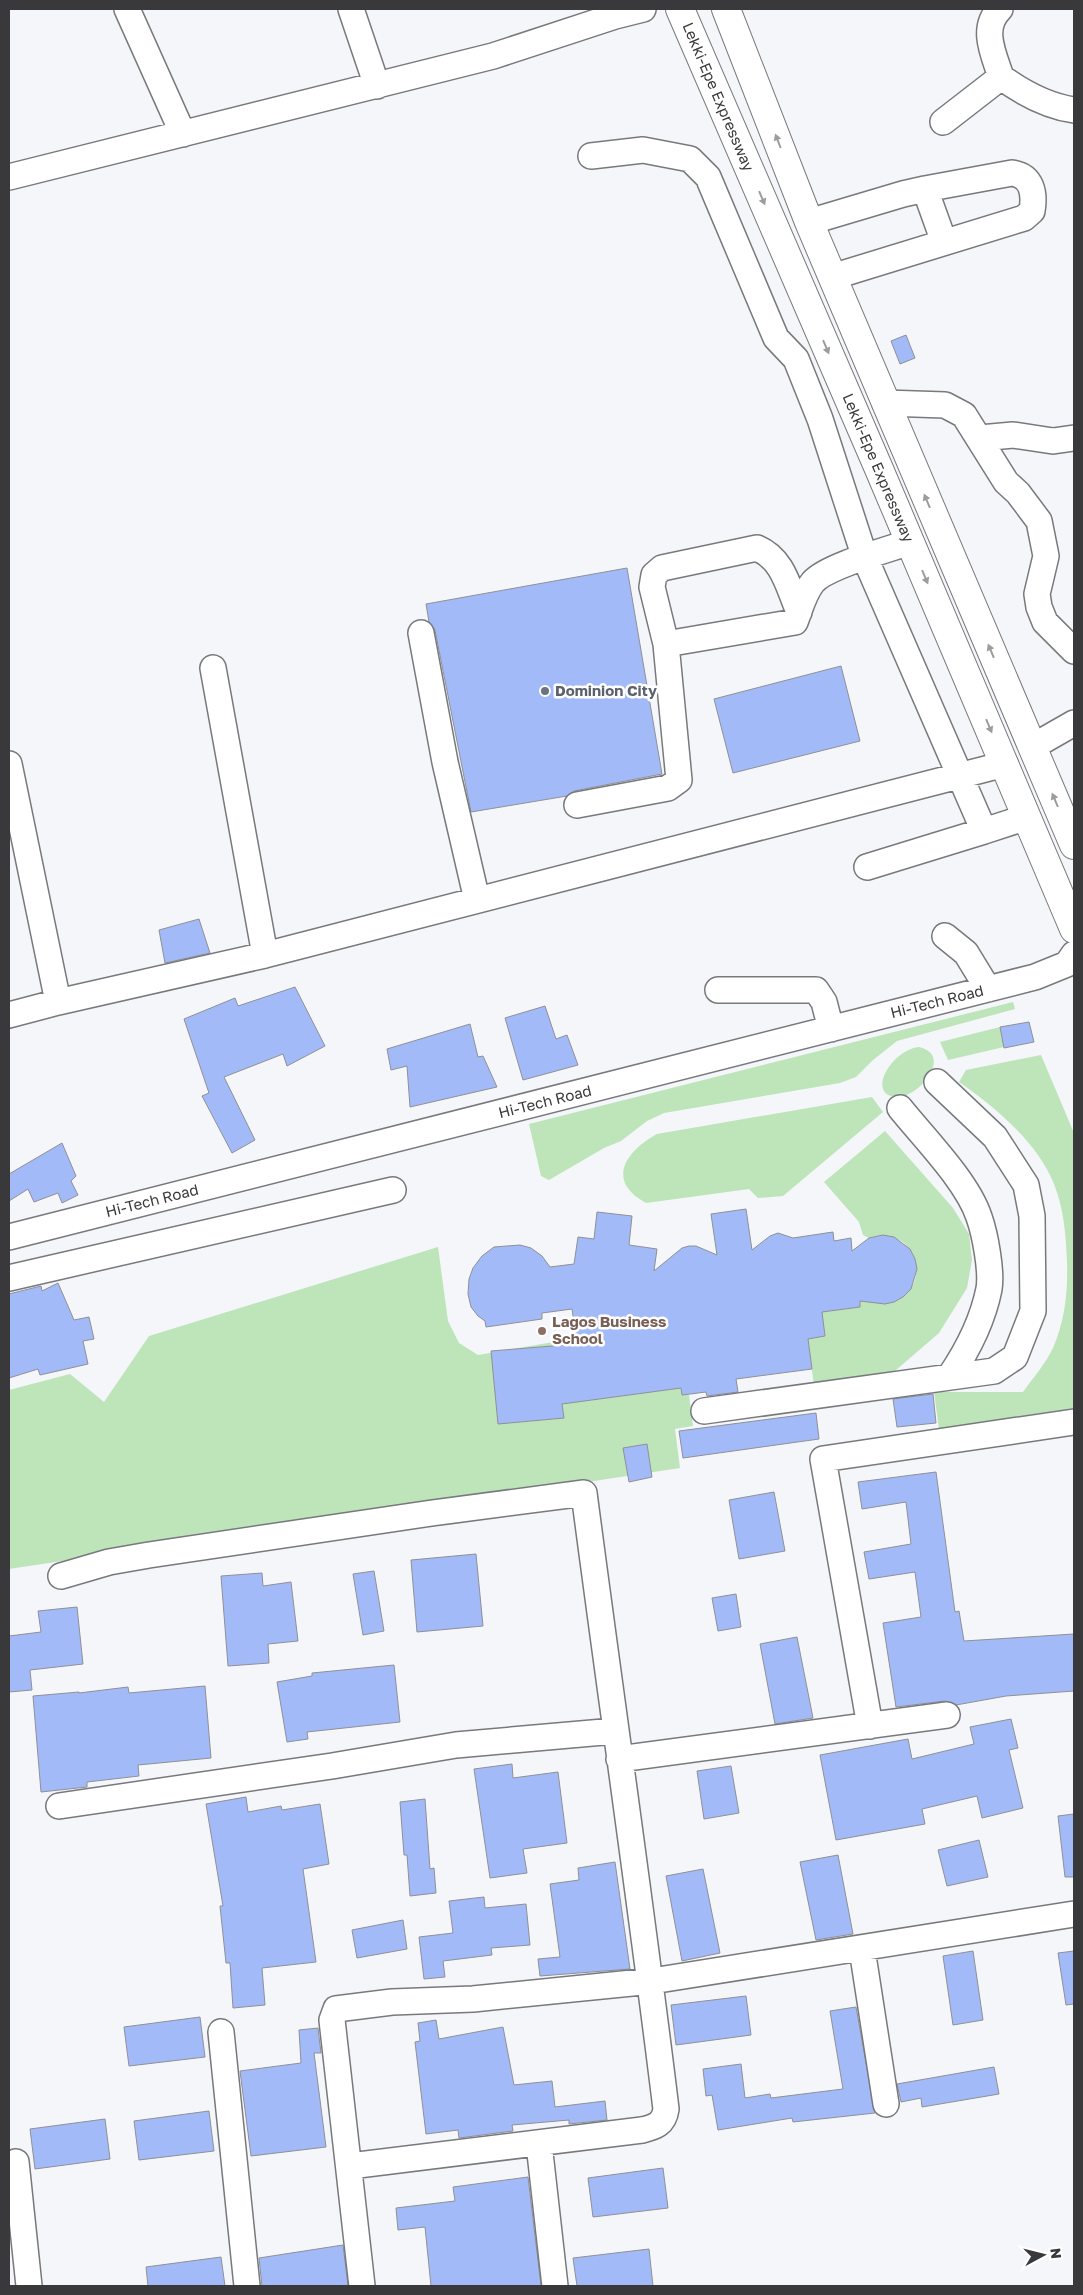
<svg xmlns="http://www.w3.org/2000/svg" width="1083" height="2295" viewBox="0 0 1083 2295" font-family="'Golos Text',sans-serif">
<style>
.green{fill:#bee4ba}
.building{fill:#a3baf9;stroke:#8f9095}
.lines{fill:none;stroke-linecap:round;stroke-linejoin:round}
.minor-casing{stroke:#77797d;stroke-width:28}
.highway-casing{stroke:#77797d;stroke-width:30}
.minor{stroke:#fff;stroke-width:25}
.highway{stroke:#fff;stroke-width:28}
.oneway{fill:#9c9c9d}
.worship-dot{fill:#6b7280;stroke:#fff;stroke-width:2}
.education-dot{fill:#8d6e63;stroke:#fff;stroke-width:2}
.labels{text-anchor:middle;stroke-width:5;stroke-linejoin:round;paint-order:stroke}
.street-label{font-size:15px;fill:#39393b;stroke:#fff}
.worship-label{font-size:15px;font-weight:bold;fill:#5b616d;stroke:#fff;text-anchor:start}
.education-label{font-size:15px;font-weight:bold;fill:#785e54;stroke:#fff;text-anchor:start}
</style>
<rect width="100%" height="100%" fill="#f4f6fa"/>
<path class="green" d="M1013 1002 1015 1009 897 1041 873 1060 856 1077 840 1083 664 1113 647 1121 621 1141 604 1148 549 1180 541 1176 529 1124Z
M1000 1027 1004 1047 948 1060 940 1042Z
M919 1047C954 1055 919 1098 897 1097 865 1096 891 1050 919 1047Z
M1041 1055 1074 1133V1408L939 1429 934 1392H1023C1033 1378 1046 1363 1053 1348 1065 1320 1068 1292 1067 1262 1066 1236 1064 1209 1054 1184 1038 1143 994 1106 959 1082L966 1070Z
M872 1097 883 1112 783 1196 758 1198 749 1189 646 1203C605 1181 626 1151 657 1134Z
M885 1131 953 1208 969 1234 972 1260 967 1288 939 1333 888 1377 814 1386 808 1339 825 1336 822 1312 860 1307 859 1301C870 1301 885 1304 894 1301 931 1291 921 1224 869 1238L863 1235 859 1222 824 1182Z
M438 1247 448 1321 459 1343 478 1355 577 1338 585 1401 681 1388 682 1395H689L693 1426 675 1429 680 1468 9 1569V1390L70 1374 104 1402 149 1336Z"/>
<path class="building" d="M906 335 915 358 900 364 891 341Z
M627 568 662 774 574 791 567 796 471 812 435 630 429 622 426 604Z
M841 666 860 741 733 773 714 699Z
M199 919 210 953 165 963 159 930Z
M295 987 325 1046 287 1066 283 1054 224 1077 255 1140 232 1153 202 1096 209 1093 184 1019 235 998 238 1006Z
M545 1006 556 1039 567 1035 578 1065 523 1080 505 1018Z
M1029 1022 1034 1042 1004 1048 1000 1027Z
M470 1024 478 1057 483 1056 497 1087 410 1107 407 1066 391 1070 387 1049Z
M62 1143 76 1176 71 1181 78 1195 62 1203 58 1193 34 1202 28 1189 9 1201V1174Z
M746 1209 752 1250 770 1236 778 1233 793 1238 833 1232 834 1241 851 1238 852 1251 869 1238 883 1235 894 1237 910 1249 915 1259 917 1269 911 1289 903 1297 894 1302 885 1304 860 1301V1307L822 1312 825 1336 808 1339 812 1369 736 1379 738 1392 707 1396 706 1392 682 1395 681 1388 562 1404 564 1418 498 1424 491 1351 577 1344 572 1309 542 1313V1319L486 1327 485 1321 478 1316 471 1307 468 1294 469 1279 473 1268 482 1256 494 1247 520 1245 531 1248 542 1256 550 1267 574 1264 578 1237 594 1239 597 1212 632 1216 629 1245 657 1249 654 1271 682 1248 689 1246H696L717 1255 711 1214Z
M58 1283 74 1320 89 1317 94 1339 83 1341 88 1364 40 1375 38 1369 9 1378V1294L41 1286 42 1291Z
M933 1394 936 1423 897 1427 893 1399Z
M816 1413 819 1439 683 1458 679 1431Z
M647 1444 652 1477 629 1482 623 1448Z
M936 1472 955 1612 959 1611 964 1641 1074 1634V1691L1006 1696 956 1705 945 1701 896 1707 883 1623 921 1617 915 1572 869 1579 864 1552 911 1544 906 1502 862 1509 858 1482Z
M774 1492 785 1551 739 1559 729 1500Z
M476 1554 483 1626 417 1632 411 1560Z
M374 1571 384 1631 363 1635 353 1574Z
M262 1573 263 1586 291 1582 298 1641 268 1644 269 1663 228 1666 221 1576Z
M736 1594 741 1627 718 1631 712 1598Z
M77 1607 83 1664 30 1670 32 1690 9 1692V1636L41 1632 38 1611Z
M797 1637 813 1718 775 1724 760 1644Z
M394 1665 400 1722 307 1732 308 1739 287 1742 277 1682 312 1676V1673Z
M205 1686 211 1758 138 1765 139 1776 87 1782V1787L41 1792 33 1696 79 1692V1693L128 1687 129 1693Z
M1011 1719 1018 1748 1009 1750 1023 1808 982 1818 977 1796 922 1809 925 1824 836 1840 820 1755 908 1739 912 1759 974 1744 970 1727Z
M512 1764 513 1778 558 1772 567 1843 523 1849 527 1873 490 1878 474 1769Z
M731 1766 739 1813 704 1819 697 1771Z
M246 1797 248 1812 281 1806 282 1810 320 1804 329 1864 303 1869 316 1962 262 1968 265 2005 233 2008 230 1963H226L220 1906H223L206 1804Z
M425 1799 430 1869 434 1868 436 1893 410 1896 407 1855H404L400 1802Z
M1074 1814V1877H1065L1058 1816Z
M979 1840 988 1877 947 1886 938 1850Z
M838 1855 853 1934 816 1940 800 1862Z
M615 1862 630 1969 540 1976 538 1959 560 1957 550 1884 579 1880 578 1868Z
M703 1869 720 1953 682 1961 666 1876Z
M484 1897 485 1908 526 1904 530 1945 491 1948 492 1955 443 1961 445 1977 424 1979 419 1937 453 1933 449 1901Z
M403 1920 407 1949 357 1958 352 1930Z
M973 1951 983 2020 953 2025 943 1956Z
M1074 1951V2004L1066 2005 1058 1953Z
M746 1996 751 2035 676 2045 671 2005Z
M856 2007 875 2113 793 2122 792 2118 718 2130 712 2095 706 2096 703 2069 741 2064 745 2098 770 2094 771 2098 843 2089 830 2011Z
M200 2017 205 2057 129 2066 124 2027Z
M436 2020 439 2039 503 2027 514 2085 552 2081 555 2107 605 2101 607 2120 569 2124V2120L512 2125 513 2131 459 2138 458 2130 426 2134 415 2042 420 2041 418 2023Z
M318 2028 321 2053H314L326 2147 251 2156 240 2071 301 2063 299 2030Z
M994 2067 999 2094 922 2107 921 2098 901 2102 897 2084Z
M209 2111 214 2151 139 2160 134 2121Z
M105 2119 110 2159 35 2169 30 2129Z
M663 2168 668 2208 593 2217 588 2178Z
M528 2177 541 2286H431L425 2227 398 2230 396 2208 455 2201 453 2187Z
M343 2245 348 2286H262L259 2258Z
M649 2249 653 2286H577L573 2258Z
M221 2257 225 2286H148L146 2267Z"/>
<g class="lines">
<defs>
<path id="minor" d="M127 9 183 134
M351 9 377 86
M1000 9C980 28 994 55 1001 77
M943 122 1001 77C1023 93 1047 106 1074 110
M591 156 643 150 690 159 708 177 776 338 796 359 820 419 865 558 984 831 1027 817
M9 177 493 56 615 16 643 9
M809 222 903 194 925 189 944 242
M832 277 1024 218 1032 211C1035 193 1032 176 1012 173L925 189
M885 403 945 405 964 415 1006 482 1018 493 1039 521 1046 556 1037 594 1039 607 1045 622 1074 651
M980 438 1013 435 1053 441 1074 438
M799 612C788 586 783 559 757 548L662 568 654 575 652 587 666 644 795 622C800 609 804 593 813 582 827 566 887 550 910 542
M421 633 445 762 477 900
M213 668 265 955
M1032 747 1074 723
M9 764 58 1002 265 955 1005 764
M577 805 668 788 679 780 666 644
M867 867 984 831
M945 936 966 953 988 989
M718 990H816L824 1002 831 1029
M9 1015 58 1002
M900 1108C924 1138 967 1181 979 1217 985 1234 992 1271 989 1289 983 1319 967 1351 950 1376
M9 1237 1035 977 1067 964 1074 954
M9 1278 393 1190
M704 1411 994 1371 1015 1357 1033 1311 1032 1216 1026 1185 995 1137 937 1082
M61 1576 109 1562 149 1555 432 1513 584 1493C611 1699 641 1904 666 2109 664 2124 655 2127 642 2130L350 2166
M870 1726 823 1459 1074 1422
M619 1759 947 1715
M59 1806 332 1766 456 1745 615 1731
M862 1949 886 2104
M221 2032 247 2286
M539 2144 555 2286
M16 2162 29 2286
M362 2286 332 2020 336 2009 392 2002 473 1999 652 1981 1074 1914"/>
<path id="highway" d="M680 9 879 469 1074 929
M726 9 809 222 1074 845"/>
</defs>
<use href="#minor" class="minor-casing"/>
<use href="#highway" class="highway-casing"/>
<use href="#minor" class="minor"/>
<use href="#highway" class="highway"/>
</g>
<defs><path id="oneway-solid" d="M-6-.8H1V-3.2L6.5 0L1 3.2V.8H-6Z" transform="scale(1.25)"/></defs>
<g class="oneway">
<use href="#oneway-solid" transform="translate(778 141) rotate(-111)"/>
<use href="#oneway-solid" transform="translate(762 198) rotate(67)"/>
<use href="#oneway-solid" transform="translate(826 347) rotate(67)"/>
<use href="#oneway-solid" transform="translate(927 501) rotate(-113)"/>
<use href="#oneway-solid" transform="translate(925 577) rotate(67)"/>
<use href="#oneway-solid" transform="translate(991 651) rotate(-113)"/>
<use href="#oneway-solid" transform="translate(989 726) rotate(67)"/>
<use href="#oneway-solid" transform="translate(1055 800) rotate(-113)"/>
</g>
<circle class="worship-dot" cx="545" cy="691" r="5"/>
<circle class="education-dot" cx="542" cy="1331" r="5"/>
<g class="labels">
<g class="street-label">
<text transform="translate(718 97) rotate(67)" y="5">Lekki-Epe Expressway</text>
<text transform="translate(878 468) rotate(67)" y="5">Lekki-Epe Expressway</text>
<text transform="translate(937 1002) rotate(-14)" y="5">Hi-Tech Road</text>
<text transform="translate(545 1102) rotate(-14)" y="5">Hi-Tech Road</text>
<text transform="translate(152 1201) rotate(-14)" y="5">Hi-Tech Road</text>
</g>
<g class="worship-label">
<text x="555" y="696">Dominion City</text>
</g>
<g class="education-label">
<text x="552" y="1327">Lagos Business<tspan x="552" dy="17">School</tspan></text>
</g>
</g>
<rect width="1083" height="2295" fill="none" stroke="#39393b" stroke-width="20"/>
<g transform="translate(1043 2255) rotate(83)" stroke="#ffffff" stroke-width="4" paint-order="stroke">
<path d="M0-4L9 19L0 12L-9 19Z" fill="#39393b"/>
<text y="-8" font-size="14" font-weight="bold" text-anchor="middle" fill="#39393b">N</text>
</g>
</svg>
